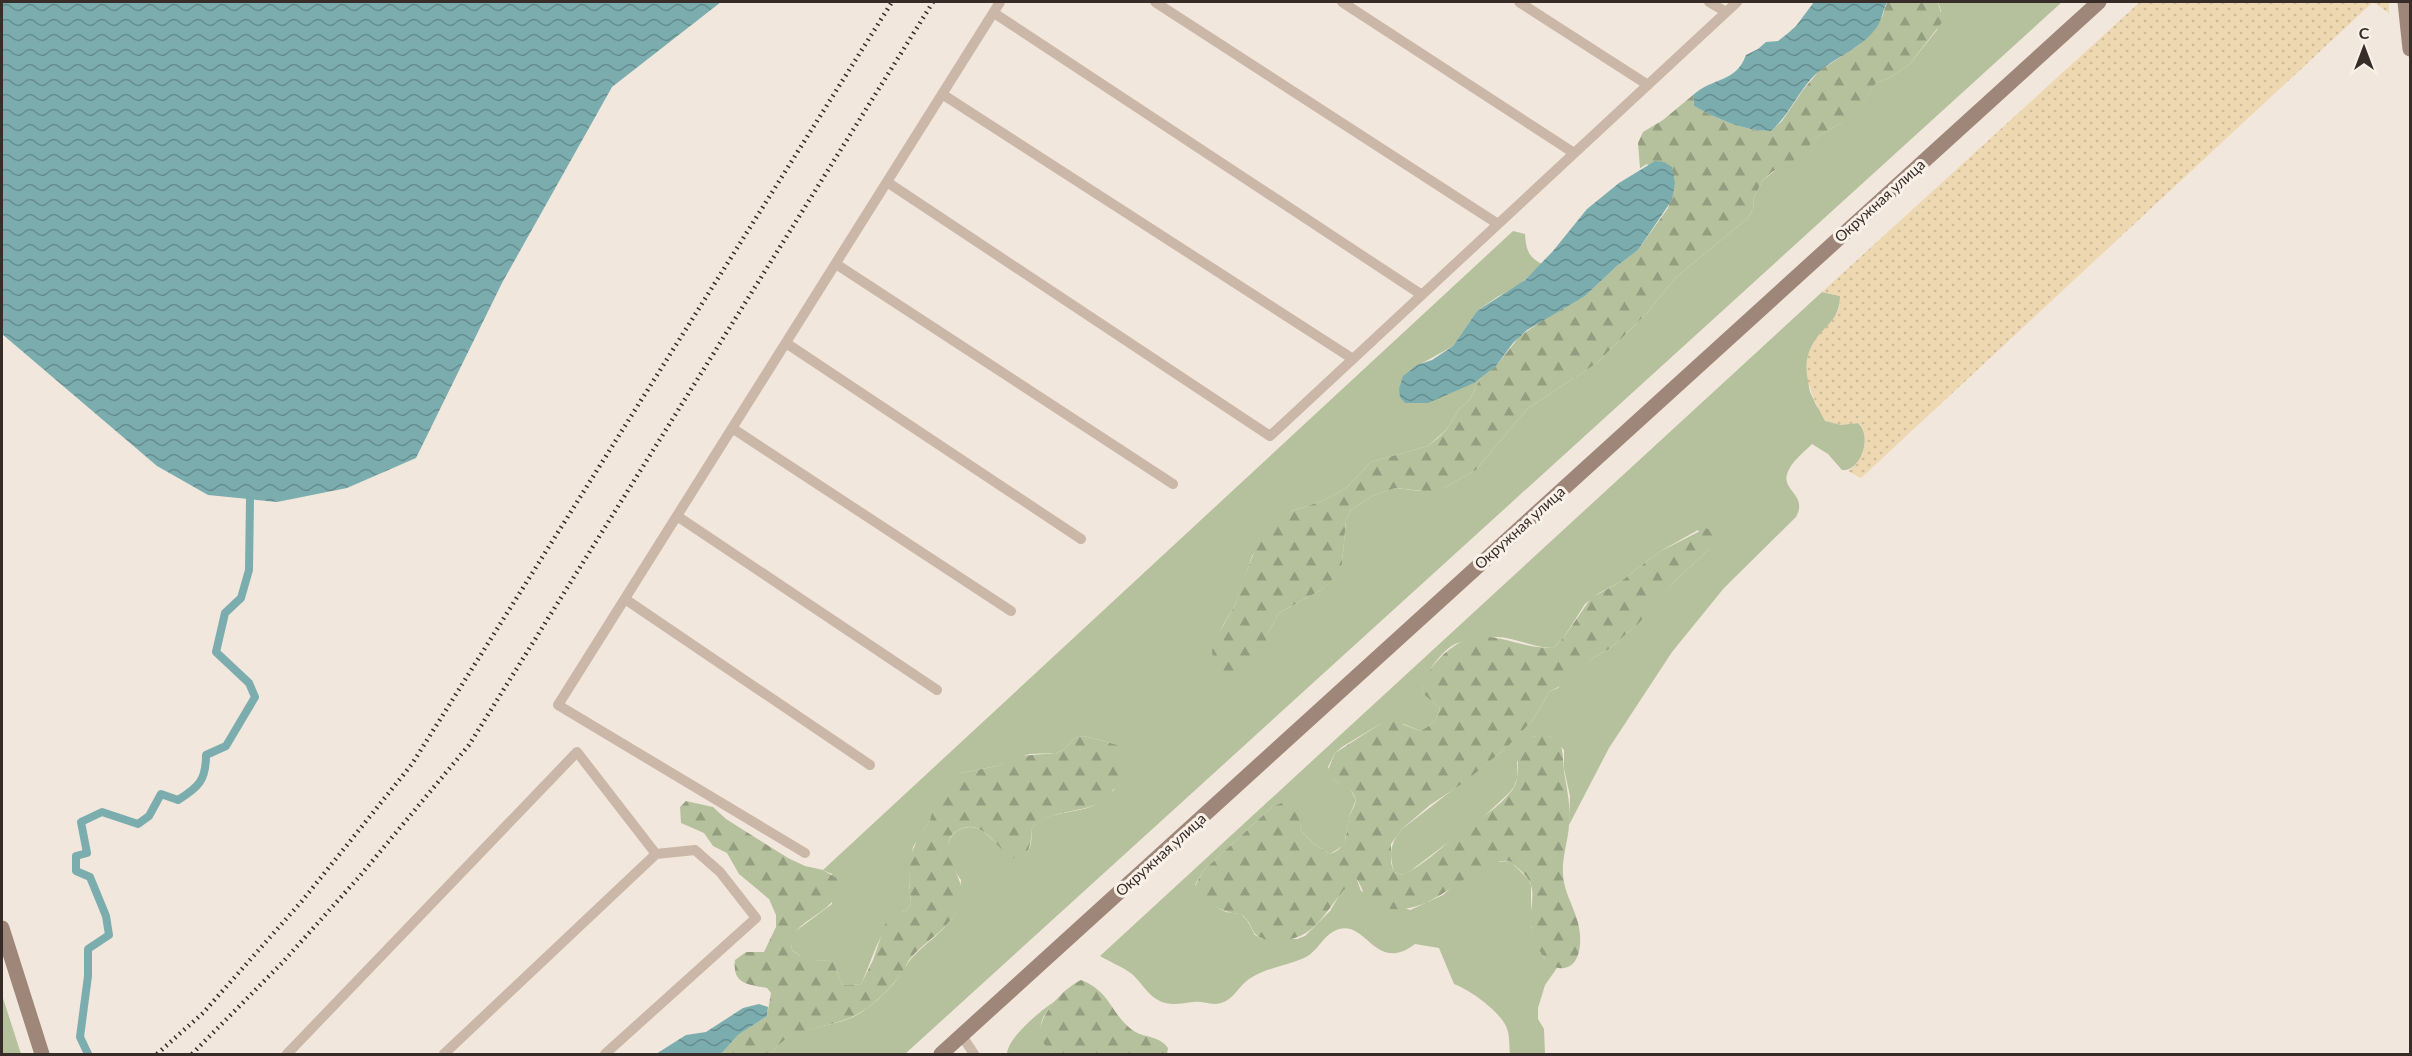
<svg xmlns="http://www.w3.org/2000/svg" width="2412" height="1056" viewBox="0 0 2412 1056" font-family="Lato,sans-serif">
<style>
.grass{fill:#b5c19c}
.forest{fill:url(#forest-firs)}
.sand{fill:url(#sand-dots)}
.water{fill:url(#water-waves)}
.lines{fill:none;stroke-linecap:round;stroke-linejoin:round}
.stream{stroke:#7badaf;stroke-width:8}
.lane{stroke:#cab7a8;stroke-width:10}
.secondary{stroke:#9e8679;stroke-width:15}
.rail{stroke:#372c28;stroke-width:4.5;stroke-dasharray:1.5 4.5;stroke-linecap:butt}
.labels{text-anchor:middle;stroke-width:6;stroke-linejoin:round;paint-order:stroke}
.street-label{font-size:15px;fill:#372c28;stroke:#f9f1e8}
</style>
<defs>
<pattern id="forest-firs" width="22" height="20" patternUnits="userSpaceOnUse" patternTransform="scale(1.5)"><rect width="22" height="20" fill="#b5c19c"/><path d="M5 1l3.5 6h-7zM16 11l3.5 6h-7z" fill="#949d7f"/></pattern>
<pattern id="sand-dots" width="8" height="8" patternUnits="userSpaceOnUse" patternTransform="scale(1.5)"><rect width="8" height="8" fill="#edd8b2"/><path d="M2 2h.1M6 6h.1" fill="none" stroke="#ccba99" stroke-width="1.8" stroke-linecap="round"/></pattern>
<pattern id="water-waves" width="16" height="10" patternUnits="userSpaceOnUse" patternTransform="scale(1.5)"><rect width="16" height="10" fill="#7badaf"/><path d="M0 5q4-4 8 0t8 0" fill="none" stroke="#668d8e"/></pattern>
</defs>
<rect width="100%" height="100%" fill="#f2e7dc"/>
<path class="grass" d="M1938 2H2062L905 1054H772C785 1027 827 1029 853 1017 868 1010 892 988 901 974 905 969 907 963 911 959 925 943 946 931 956 912 961 903 960 890 961 880 954 871 947 857 948 845 949 839 953 833 959 830 980 819 992 842 1006 852 1010 855 1015 856 1019 858 1033 852 1031 841 1032 828 1047 811 1071 814 1090 807 1099 804 1107 796 1114 790L1118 745 1084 736 1075 738 1063 750 1056 753 1029 754 997 766 961 773 941 789 930 820 913 847 909 880 911 904 907 910C882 917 872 962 861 984L843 985C837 977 838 969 832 961L806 960 792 950 791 941 793 933 832 904V874L823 870 1513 231 1525 234C1526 249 1528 257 1542 264L1519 285 1497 297 1477 311 1453 346 1410 370 1452 392 1481 377 1469 401 1459 409 1447 429 1428 446 1371 462 1346 488 1325 500 1292 511 1265 536 1252 556 1235 605 1222 627 1212 650 1268 633 1279 613 1321 590 1338 574 1342 564 1346 520 1351 510 1372 496 1395 488 1420 491 1444 488 1476 470 1527 409 1597 363 1647 313 1675 278 1748 218 1753 209 1754 197 1763 180 1819 136 1839 124 1851 120 1876 83 1887 79 1909 65 1937 30 1941 11Z
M1822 292 1840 296C1840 331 1805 331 1808 376 1809 382 1808 388 1811 394 1815 401 1816 409 1824 413 1836 420 1845 425 1858 423 1873 436 1861 472 1842 470L1828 454 1812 444C1803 453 1791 462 1787 474 1782 491 1808 495 1796 517L1724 588 1672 652 1609 748 1569 825 1570 796 1564 769V750L1552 737 1534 736 1517 762V778L1514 787 1508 794 1477 823 1463 831 1409 872 1402 875 1394 872C1389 854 1390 844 1401 830L1501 752 1532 721 1550 691 1558 688 1593 658 1609 649 1631 630 1676 580 1709 549 1698 530 1659 552 1620 582 1599 593 1585 604 1564 637 1553 648C1533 648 1514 637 1497 637 1489 638 1462 641 1455 644 1440 652 1422 677 1422 693L1440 708C1438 720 1430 726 1420 731L1404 724H1380L1342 747 1335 753 1328 767 1333 780 1349 787 1356 800 1350 814 1344 845 1330 854 1314 844 1301 831 1300 822 1272 807 1203 871 1195 885 1204 901 1226 912 1241 914 1247 920 1255 935 1262 939H1297L1305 936 1330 911 1343 889 1356 877 1361 891 1410 910 1443 895 1456 883 1494 862 1510 861 1528 879 1531 885V927L1544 958 1557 968 1545 985 1538 1008V1019L1544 1029 1545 1054H1510C1509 1046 1510 1034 1506 1026 1498 1010 1470 990 1454 984L1439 948 1415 944C1376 974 1367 921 1339 929 1324 933 1318 952 1304 958 1286 966 1265 968 1249 979 1238 987 1234 999 1221 1003 1212 1006 1203 1001 1194 1002 1182 1003 1170 1007 1158 1000 1148 995 1141 982 1132 974 1123 967 1110 962 1100 956Z
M2 995 21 1054H2Z
M1057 1000C1036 1020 1036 1033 1053 1054H1007C1008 1037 1042 1009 1057 1000Z"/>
<path class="forest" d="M1887 2H1938L1943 21 1909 65 1887 79 1876 83 1851 121 1839 124 1819 136 1793 161 1772 172 1763 180 1754 197 1753 209 1748 218 1675 278 1647 313 1597 363 1527 409 1476 470 1444 488 1432 492 1395 488 1372 496 1351 510 1346 520 1342 564 1339 574 1321 590 1279 613 1268 633 1263 656 1249 674 1238 679H1226L1215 676 1212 650 1216 638 1235 605 1243 580 1257 545 1273 526 1292 511 1325 500 1346 488 1371 462 1428 446 1438 438 1447 429 1459 409 1469 401 1481 377 1496 366 1520 336 1555 312 1585 296 1617 266 1638 250 1668 208 1675 183 1647 164 1640 168 1638 143 1643 132 1663 120 1693 95 1694 106C1717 119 1744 131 1771 131L1782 121 1803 90 1819 71 1859 45 1882 17Z
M1706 528 1713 532 1714 541 1709 549 1676 580 1639 623 1609 649 1593 658 1565 684 1550 691 1532 721 1508 746 1466 781 1430 805 1401 830 1391 844V863L1394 872 1402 875C1423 866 1439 849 1457 835 1476 821 1498 809 1513 789 1524 774 1508 739 1536 736 1566 734 1562 750 1564 771 1567 790 1571 806 1569 825 1568 842 1562 856 1563 874 1564 896 1579 913 1580 935 1581 946 1579 966 1564 968 1546 972 1533 940 1531 925 1529 912 1535 898 1531 885 1528 875 1517 868 1510 861 1499 860 1494 863 1484 868 1442 889 1421 922 1370 904 1363 895 1362 886 1356 878 1330 898 1320 940 1281 940 1274 940 1266 941 1259 937 1251 933 1251 920 1242 915 1239 913 1233 914 1229 912 1216 908 1202 902 1192 892L1203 871 1272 807 1289 800C1302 807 1300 818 1301 831L1314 844 1330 854C1349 847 1345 835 1349 818 1351 811 1355 806 1356 800 1351 784 1338 785 1326 775L1335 753 1380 724 1387 721H1395L1420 731C1430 726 1438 720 1440 708L1422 693C1422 679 1429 670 1438 660 1480 616 1505 648 1553 648L1564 637 1591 598 1620 582 1659 552Z
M1084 736 1118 745C1126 771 1117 799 1089 807 1070 813 1047 812 1032 828 1031 840 1030 867 1010 856 996 848 981 815 957 831 933 846 966 878 962 898 955 927 926 939 909 960 906 965 904 972 900 976 888 990 872 1007 856 1015 830 1029 786 1027 772 1054H721L738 1035 767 1016 771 993 767 988C749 984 732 985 735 960L746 952H764L776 927V915L769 899 739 874 727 853 713 846 704 833 681 823 680 807 686 801 713 807 726 819 788 858 805 866 823 870 840 880C840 918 787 916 792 950 804 961 816 960 832 961 838 969 837 977 843 985L861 984 873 960 886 922 891 916 907 910 911 904 909 880 911 855 917 840 930 820 937 795 945 781 961 773 997 766 1020 756 1056 753 1063 750 1075 738Z
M1081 980C1111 992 1109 1011 1131 1029 1143 1039 1158 1034 1168 1048L1167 1054H1053C1049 1049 1041 1042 1040 1035 1038 1015 1064 988 1081 980Z"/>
<path class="sand" d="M2140 2H2389V13L2373 2 1861 478 1848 471C1863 463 1872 435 1858 423L1841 425 1825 421C1811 394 1795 365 1818 336 1829 323 1841 316 1840 296L1822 292Z"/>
<path class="water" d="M2 2H721L612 87 502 283 416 458 347 488 277 502 208 495 157 466 2 334Z
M1814 2H1887C1883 10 1882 19 1877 27 1860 51 1830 58 1811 79 1796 96 1788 116 1771 131 1744 131 1717 119 1694 106L1693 95C1713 77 1736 83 1746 55L1758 49 1766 42 1778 41 1787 34 1796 26Z
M1655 161 1664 162 1672 167 1675 183 1672 200 1638 250 1617 266 1585 296 1527 330 1513 343 1496 366 1474 383 1428 403H1405L1400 397 1399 389 1403 376 1417 365 1432 360 1453 346 1477 311 1525 280 1553 251 1587 209 1619 183Z
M759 1004 768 1007 767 1016 738 1035 721 1054H656L686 1035 706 1032 743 1008Z"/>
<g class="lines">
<path class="stream" d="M88 1054 80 1037 88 976V949L109 935 106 916 90 877 76 871V856L87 853 81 822 102 812 138 824 149 816 161 794 178 800C199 787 206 780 206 755L226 746 255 697 249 683 216 652 225 613 241 598 249 570 250 499"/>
<path class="lane" d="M1155 2 1498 224
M1342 2 1574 153
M1519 2 1648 85
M1709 2 1726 12
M994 13 1422 295
M942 94 1353 359
M887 182 1270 436 1737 2
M836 264 1173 484
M786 343 1081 539
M732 428 1011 611
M677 516 937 690
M625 599 870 765
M805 853 558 705 1000 2
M962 1036 974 1054
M287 1054 577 752 656 854 695 850 720 872 756 918 605 1054
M444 1054 656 854"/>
<path class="secondary" d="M2405 2 2410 49
M2 928 42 1054
M941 1054 2099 2"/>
<path class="rail" d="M157 1054 203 1013 302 901 412 764 892 2
M192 1054 282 963 359 877 469 745 933 2"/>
</g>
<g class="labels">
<g class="street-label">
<text transform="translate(1880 201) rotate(-42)" y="5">Окружная улица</text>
<text transform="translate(1520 528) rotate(-42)" y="5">Окружная улица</text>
<text transform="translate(1161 855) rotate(-42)" y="5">Окружная улица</text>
</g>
</g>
<rect width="2412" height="1056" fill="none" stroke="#372c28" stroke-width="6"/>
<g transform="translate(2364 48)" stroke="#f9f1e8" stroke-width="4.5" paint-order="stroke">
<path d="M0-4.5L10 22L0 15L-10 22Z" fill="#372c28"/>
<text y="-9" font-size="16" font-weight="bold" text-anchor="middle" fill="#372c28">С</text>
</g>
</svg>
